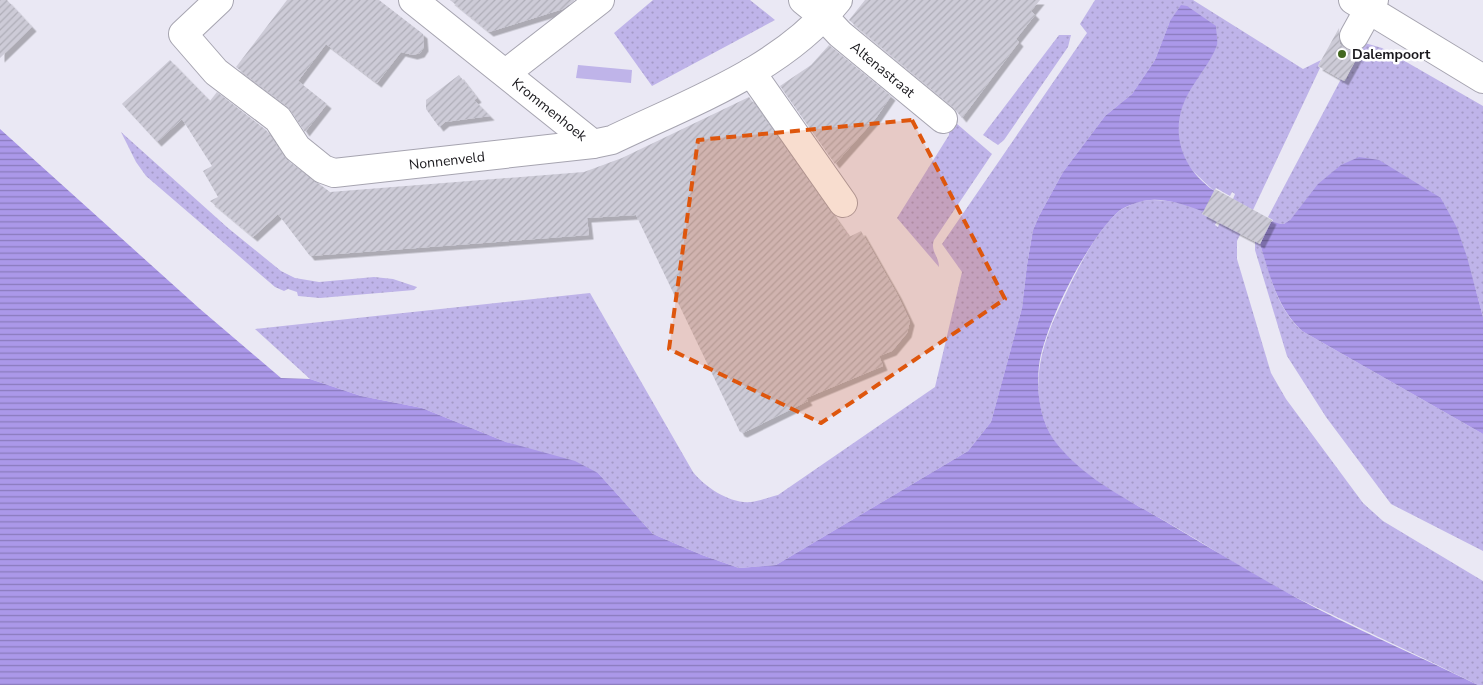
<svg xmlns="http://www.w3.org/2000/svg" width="1483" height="685" viewBox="0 0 1483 685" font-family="'Nunito Sans',sans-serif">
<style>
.grass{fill:url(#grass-dots)}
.park{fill:#bfb4e9}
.water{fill:url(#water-rules)}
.building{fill:url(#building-hatch);filter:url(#shadow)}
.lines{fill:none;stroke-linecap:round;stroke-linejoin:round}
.minor-casing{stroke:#a6a4b0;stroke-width:30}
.minor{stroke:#fff;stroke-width:28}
.marked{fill:#de560d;fill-opacity:0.2;stroke:#de560d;stroke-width:4;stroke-dasharray:10 6;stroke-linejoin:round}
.poi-dot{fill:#436821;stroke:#fff;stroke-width:2}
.labels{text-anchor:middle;stroke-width:5;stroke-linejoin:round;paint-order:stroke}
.poi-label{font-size:14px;font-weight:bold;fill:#19181c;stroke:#fff;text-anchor:start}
.street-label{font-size:14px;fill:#19181c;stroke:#fff}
</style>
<defs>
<pattern id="grass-dots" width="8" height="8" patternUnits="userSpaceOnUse" patternTransform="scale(1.25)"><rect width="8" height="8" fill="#bfb4e9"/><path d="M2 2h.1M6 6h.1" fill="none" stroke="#a49ac7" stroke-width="1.8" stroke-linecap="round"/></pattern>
<pattern id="water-rules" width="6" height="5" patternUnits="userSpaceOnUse" patternTransform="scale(1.25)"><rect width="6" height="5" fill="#ab98e9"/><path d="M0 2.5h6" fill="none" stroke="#8a7bbc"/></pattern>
<pattern id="building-hatch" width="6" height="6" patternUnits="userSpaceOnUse" patternTransform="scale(1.25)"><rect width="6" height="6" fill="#cdcbd7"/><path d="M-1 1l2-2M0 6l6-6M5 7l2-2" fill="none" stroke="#afaeb8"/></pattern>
<filter id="shadow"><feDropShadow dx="4.5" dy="4.5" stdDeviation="0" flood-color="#0004"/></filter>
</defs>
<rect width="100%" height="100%" fill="#eae8f4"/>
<path class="grass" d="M653 0H750L775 20 652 86 614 33Z
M1095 0H1193L1303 69 1321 60 1318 66 1320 68 1253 210 1233 199 1235 194 1232 192 1230 196 1216 188 1214 191C1204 181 1192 172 1185 160 1160 123 1199 75 1217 43L1215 36 1170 21 1155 60 1132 94 1105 116 1063 172 1039 216 1033 230 1027 265 1022 308 991 422 968 451 776 565 739 568 702 555 653 534 598 473 506 442 422 408 361 396 310 379 255 329 590 293 693 472C705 487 730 504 751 502 760 501 769 497 778 495L935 387 962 272 942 244 1087 33 1080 24Z
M1059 35H1071L1068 47 1004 140 998 145 983 135Z
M1365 43 1382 48 1483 106V317C1472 275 1461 237 1441 198L1291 219 1284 224 1271 223 1273 220 1268 217 1341 79 1345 81Z
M949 117 992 154 934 240C930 251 939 256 939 267L897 218 949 135Z
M121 132 228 228 281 271 295 278 319 282 374 277 393 279 417 287 414 290 320 298 298 296 297 292 288 289 284 291 275 287 146 176 136 162Z
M1140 201C1159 198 1186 203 1204 210L1202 214 1217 221 1215 225 1218 227 1220 222 1241 233 1237 241V259L1271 373 1286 399 1363 503 1383 521 1483 581V685H1478C1418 655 1357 627 1297 598 1256 578 1217 551 1177 528 1137 504 1071 475 1049 432 1028 389 1041 346 1060 306 1074 276 1094 233 1119 211 1125 207 1133 204 1140 201Z
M1255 241 1260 244C1271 277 1276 307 1302 331L1483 434V551L1391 504 1326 417 1287 356 1255 250Z"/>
<path class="park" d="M578 65 632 70 631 83 576 78Z"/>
<path class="water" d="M1181 5 1187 6 1216 26C1216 32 1218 40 1217 45 1212 60 1196 79 1188 94 1167 133 1183 172 1219 194 1239 206 1261 222 1284 224L1291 219 1318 184 1341 165 1359 157 1379 160 1441 198 1457 228 1467 257 1483 317V434L1302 331C1277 308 1270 276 1260 244L1262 240C1231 225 1174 191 1139 202 1133 204 1124 207 1119 211 1088 238 1044 326 1039 366 1036 390 1040 420 1054 440 1084 481 1136 503 1178 529 1217 552 1255 575 1295 597 1354 629 1417 655 1478 685H0V129L200 309 281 378 310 379 361 396 422 408 506 442 575 461 598 473 653 534 702 555 739 568 776 565 968 451 991 422 1022 308 1027 265 1033 230 1039 216 1063 172 1105 116 1132 94 1155 60 1170 21Z"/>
<path class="building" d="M0 0H7L32 27 0 58Z
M287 0H379L423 34 424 47 420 53 413 55 401 52 377 83 326 44 298 81 327 104 305 132 288 107 236 67Z
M450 0H574V1L563 9 489 32Z
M865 0H1040L1031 11 1035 15 1016 39 1019 42 962 118 953 107 849 20Z
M1339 28 1340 44 1346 49 1354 52 1361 50 1344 81 1318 66Z
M829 45 891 96 876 118 835 164 780 86 811 65Z
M170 60 210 101 217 92 266 130 287 160 330 192 584 172 622 158 749 97 849 237 861 231 897 294 910 321 907 333 892 351 879 356 883 366 806 398 808 401 743 433 740 432 636 215 587 218 589 235 310 256 278 214 253 237 210 201 218 197 203 171 212 166 182 119 157 142 122 104Z
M459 75 477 98 474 100 490 116 445 122 439 127 426 109V100Z
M1215 189 1272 220 1260 244 1202 214Z"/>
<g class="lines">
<defs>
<g id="minor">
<path id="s1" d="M219 0 183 34 216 72 278 119 297 148 323 169 334 173 593 144 612 140C691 102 782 70 838 0"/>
<path id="s2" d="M413 0 593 144"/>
<path id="s3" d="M803 0 824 17 840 34 943 119"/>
<path d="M1353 0 1483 79"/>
<path d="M1354 36 1374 0"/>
<path d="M751 72 843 203"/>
<path d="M506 73 600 0"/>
</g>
</defs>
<use href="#minor" class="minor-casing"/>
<use href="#minor" class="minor"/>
</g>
<path class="marked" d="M912 120 1005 299 821 423 669 349 698 140Z"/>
<circle class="poi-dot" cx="1342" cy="54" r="5"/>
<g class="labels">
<g class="poi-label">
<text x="1352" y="59">Dalempoort</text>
</g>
<g class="street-label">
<text dy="5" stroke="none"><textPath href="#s3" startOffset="106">Altenastraat</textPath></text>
<text dy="5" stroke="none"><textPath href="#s2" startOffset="175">Krommenhoek</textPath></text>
<text dy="5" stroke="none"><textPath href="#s1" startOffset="371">Nonnenveld</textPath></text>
</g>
</g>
</svg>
